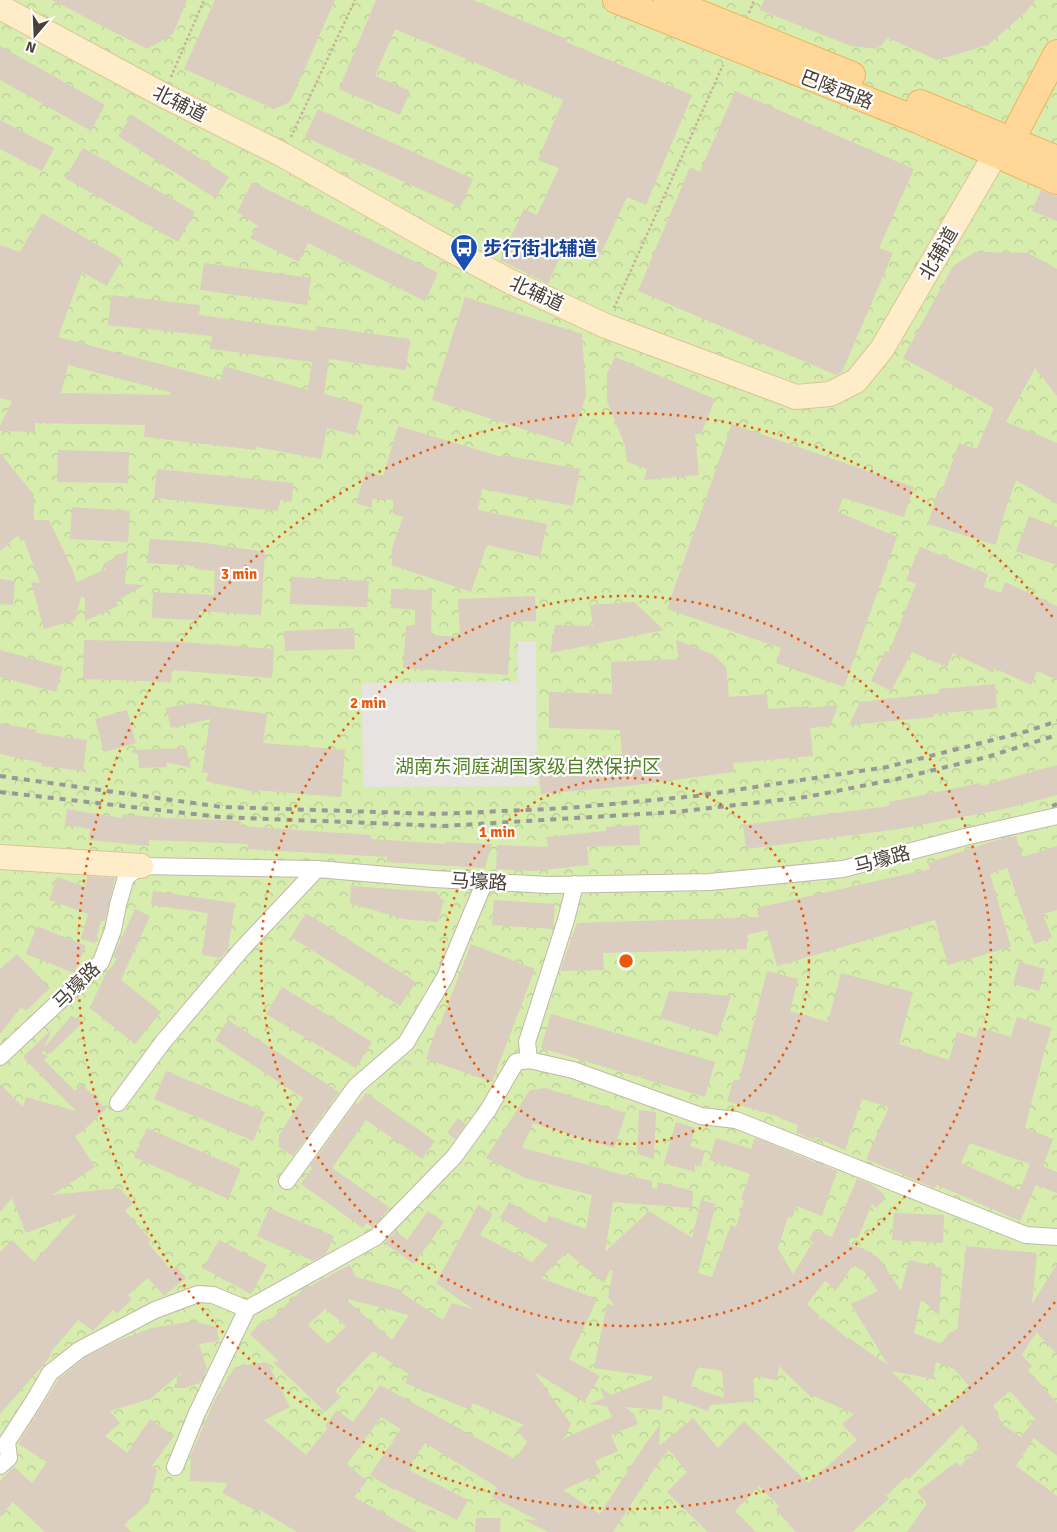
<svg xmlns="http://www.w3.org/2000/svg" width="1057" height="1532" viewBox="0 0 1057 1532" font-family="Signika,'Noto Sans SC',sans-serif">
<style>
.park{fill:url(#park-crowns)}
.parking{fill:#e6e3e0}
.building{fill:#dbcdbf;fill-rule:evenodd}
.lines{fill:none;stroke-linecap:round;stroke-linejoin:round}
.street-casing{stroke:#c2b7aa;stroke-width:18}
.secondary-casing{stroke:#ddc396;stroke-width:26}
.primary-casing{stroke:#eeb35d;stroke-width:28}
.path{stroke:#c5b19a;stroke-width:2.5;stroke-dasharray:2.5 2.5;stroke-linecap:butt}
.street{stroke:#fff;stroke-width:16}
.secondary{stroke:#ffecc9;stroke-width:24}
.primary{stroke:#ffd798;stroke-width:26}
.rail{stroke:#989898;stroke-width:4;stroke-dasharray:6 6;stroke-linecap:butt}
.ring{fill:none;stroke:#e8590c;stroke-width:2.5;stroke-dasharray:2.5 5}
.labels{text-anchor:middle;stroke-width:4.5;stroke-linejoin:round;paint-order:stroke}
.street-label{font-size:19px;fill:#4a4036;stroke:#fff}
.transit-label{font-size:19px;font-weight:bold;fill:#164399;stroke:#fff;text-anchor:start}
.park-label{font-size:19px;fill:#518223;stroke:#fff}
.centre{fill:#e8590c;stroke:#fff;stroke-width:2.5}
.ring-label{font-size:15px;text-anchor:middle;font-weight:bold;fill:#e8590c;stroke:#fff;stroke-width:4.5;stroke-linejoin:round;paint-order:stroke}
</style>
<defs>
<pattern id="park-crowns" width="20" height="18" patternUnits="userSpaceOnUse" patternTransform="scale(1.25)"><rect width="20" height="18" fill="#d7edae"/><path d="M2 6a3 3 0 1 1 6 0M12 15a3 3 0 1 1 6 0" fill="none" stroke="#bacc96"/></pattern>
</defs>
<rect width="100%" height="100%" fill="#f5f0e8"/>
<path class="park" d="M0 0H1057V1532H0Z"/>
<path class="parking" d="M518 641H536L537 786 363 787 362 683 518 681Z"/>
<path class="building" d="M52 0H187L173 34 147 49Z
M215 0H335L290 102 274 109 184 69Z
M376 0H473L567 39 566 42 692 95 646 205 627 197 597 262 565 246 548 284 500 260 524 209 537 215 559 168 538 160 563 100 395 29 375 76 410 91 400 115 339 89Z
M764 0H1035L1027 11 988 45 937 60 888 38 877 49 851 46 760 10Z
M0 46 105 105 91 131 0 80Z
M735 91 914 169 879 248 893 253 842 372 836 375 638 291 690 167 700 172Z
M318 109 473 179 460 207 305 137Z
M132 115 229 177 215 198 118 136Z
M0 120 54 148 42 171 0 149Z
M83 148 195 212 178 242 65 178Z
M252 182 438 273 425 301 308 243 299 262 250 238 258 226 237 212Z
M1041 190 1057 196V221L1032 211Z
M42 213 122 259 107 286 82 272 58 337 221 380 224 366 308 390 312 362 210 349 212 336 108 325 111 295 200 305 199 315 316 331 317 326 410 339 406 370 329 359 324 394 363 405 355 435 327 428 321 459 256 447V450L144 437 145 425 35 423V432L0 431V426L12 401 0 398V245L20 252ZM68 365 170 392V395L61 393Z
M975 252 1028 253 1057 269V396L1035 368 1006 422 1057 443V504L1016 480 1005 511 996 545 928 524 938 490 942 491 959 443 977 449 994 408 903 358 953 266Z
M204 263 311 278 307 305 200 290Z
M465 297 582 334 586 396 570 444 432 400Z
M615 357 715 399 701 434H695L699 475 644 480 647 469 627 462 625 446 607 401V374Z
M732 424 914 487 904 517 843 498 838 512 897 537 844 687 776 663 781 648 667 609Z
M398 426 502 457 503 455 580 469 573 506 482 489 478 510 547 524 540 557 487 545 471 592 392 565V549L403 517 393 514V500L372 499V508L356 503 366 471 383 477Z
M58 450 129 452 128 483 57 482Z
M0 453 34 495V520H49L70 564 77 582 106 569 103 564 128 550 125 584 145 585 116 601 118 606 85 621V598L81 597 75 620 44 629 31 582 40 583 24 540 21 541 18 535 0 551Z
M157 469 293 483 292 502 280 500 278 511 154 498Z
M72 507 130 511 128 542 70 539Z
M1029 516 1057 527V565L1016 551Z
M150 539 198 542 265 552 261 615 199 611V620L152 618 153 592 214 595 215 571 194 568V566L147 563Z
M920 547 988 574 984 587 1001 593 1005 582 1057 606V680L1037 671 1031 685 994 668V673L953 653 947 667 912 652 891 691 871 681 885 651 889 652 916 584 906 580Z
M291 577 369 581 367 607 290 604Z
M0 579 15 581 13 605 0 604Z
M391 589 432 590 431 635 460 637 458 599 535 596 536 621 511 622 508 675 403 668 406 626 415 625V610L391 608Z
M634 602 664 630 550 653 555 625 593 626 590 605Z
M354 628 355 649 285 651 284 631Z
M84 640 182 642 274 649 272 678 172 670 171 682 83 679Z
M676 640 714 655 726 667 729 697 767 694 768 709 808 706 809 708 838 705 830 726 810 728 813 756 733 763 734 772 628 786 541 794 538 762 622 754 620 730 549 728V692L612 694 611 662 679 659Z
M0 650 63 667 56 692 0 677Z
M995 684 997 708 934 714V717L849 725 860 702 939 693V689Z
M192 703 267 714 263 743 345 750 341 797 255 790V792L206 781 208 773 202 772 210 719 171 728 166 708Z
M127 710 136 743 104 752 95 719Z
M0 723 37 730 36 733 87 740 83 771 41 766 42 763 0 754Z
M186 748 191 768 166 762 167 767 139 768 138 754 132 752V750Z
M1057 765V795L1004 809 899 829 746 849 743 825 890 806 889 802 980 783 981 786Z
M67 809 122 818 123 814 163 818 241 821V826L371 835V839L445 844V842L492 844 485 868 386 862 387 857 247 849 248 844 149 840V846L89 840 90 829 65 825Z
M639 825 640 845 587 847 589 865 534 871 496 869 497 845 548 847 546 837 606 831V827Z
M1016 836 1023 857 1057 846V910L1043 914 1052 938 1034 944 1007 868 990 874 1011 947 948 965 935 920 777 966 767 930 747 935V949L603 953 604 970 560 971 577 923 759 917 757 908 930 869 928 863 993 841Z
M87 876 115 878 105 921H101L95 943 81 939 88 914 49 900 57 877 86 887Z
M351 886 436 892 441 899 444 900 438 922 403 919 350 903Z
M153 891 235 903 228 949 221 958 202 955 208 913 151 905Z
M494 900 555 904 553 929 492 925Z
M135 909 150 916 121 980 161 1012 135 1044 90 1008 105 975 118 959 113 957Z
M306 913 416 982 400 1006 291 937Z
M37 926 86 946 74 973 26 954Z
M471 944 535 969 492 1082 426 1059 438 1024 440 1025Z
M17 954 50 988 26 1011 22 1006 0 1034V969Z
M1019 962 1045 969 1039 991 1013 984Z
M767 971 798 979 790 1011 828 1022 841 973 913 992 899 1044 949 1060 957 1032 976 1038 979 1027 1011 1037 1017 1017 1052 1028 1045 1049 1025 1128 1053 1139 1043 1166 1057 1172V1193L1036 1185 1020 1221 937 1185 934 1188 866 1159 889 1107 862 1099 845 1150 816 1137 814 1139 817 1141 796 1133 798 1125 779 1118V1117L727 1101 734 1079 739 1081ZM970 1143 1030 1164 1020 1190 961 1163Z
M282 987 372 1042 356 1068 266 1014Z
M669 991 731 996 718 1036 660 1018Z
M551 1014 715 1062 705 1097 641 1078 642 1073H640L638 1077 541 1048Z
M71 1016 84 1021 50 1054 43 1049 42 1053 48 1056 44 1060 75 1091 82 1084 106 1109 83 1131 75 1136 95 1167 52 1195 119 1188 133 1203 125 1211 151 1240 148 1243 171 1270 176 1266 186 1278 164 1296 148 1278 128 1295 132 1299 117 1314 113 1310 93 1331 78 1320 50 1353 51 1355 43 1365 0 1414V1252L12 1240 34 1262 77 1214 26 1233 12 1198 0 1212V1084L23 1107 26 1097 76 1111 23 1057 52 1029 44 1048Z
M228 1020 339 1092 293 1156 279 1147V1135L303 1098 215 1040Z
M166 1071 265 1112 253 1141 154 1099Z
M545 1088 626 1113 614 1148 533 1123 522 1148 607 1170V1171L652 1181V1188L657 1189 658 1182 693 1191 692 1208 613 1202 605 1252 649 1211 692 1238 701 1200 716 1204 698 1273 712 1277 731 1225 736 1227 744 1201 741 1199 750 1174 709 1160 716 1138 751 1149 755 1138 837 1171 822 1216 796 1206 792 1218 788 1217 778 1248 793 1274 813 1242 809 1240 814 1230 832 1237 857 1179 871 1184 884 1194V1199L876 1208 872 1204 858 1238H850L849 1245 862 1248 879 1258 901 1291 909 1260 942 1268 939 1315 921 1299 914 1333 941 1344 950 1332H957L966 1246 1037 1253 1032 1304 1057 1264V1354L1036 1332 1022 1355 1032 1366 1028 1370 1057 1403V1456L1034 1438 1016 1466 1057 1496V1532H907L927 1504 917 1492 956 1462 960 1466 980 1446 962 1425 908 1480 906 1477 886 1496 889 1499 852 1532H796L776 1510 779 1506 759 1486 735 1511 756 1532H708L667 1492 687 1472 669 1450 656 1466 613 1532H548L522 1519 537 1520 492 1497 497 1487 425 1443 407 1469 468 1500 457 1520 395 1489 394 1490 370 1475 401 1429 381 1417 347 1464 367 1481 354 1497 417 1532H297L260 1510 259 1512 222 1493 228 1483 190 1481 191 1455 215 1399 235 1367 267 1362 290 1407 264 1420 306 1455 328 1428 325 1426 337 1410 353 1422 380 1385 515 1459 527 1442 517 1430 524 1425 473 1403 470 1410 405 1383 409 1374 373 1351 335 1391 341 1397 325 1412 273 1362 279 1361 250 1334 263 1320 267 1323 302 1290 350 1265 356 1277 402 1290V1293L443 1320 452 1303 473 1309 436 1283 478 1205 493 1214 480 1235 532 1262 548 1245 500 1218 509 1202 546 1223 549 1216 586 1229 592 1195 521 1177 522 1176 486 1158 530 1090ZM567 1252 604 1283 610 1270 613 1271 608 1297 615 1306 607 1303 594 1368 657 1377 611 1395 600 1387 604 1398 589 1404 607 1406 612 1417 563 1439 571 1424 534 1372 584 1402 600 1376 569 1359 597 1299 541 1278ZM853 1265 865 1272 878 1291 851 1304 888 1365 849 1338 848 1339 823 1318 818 1320 820 1316 807 1304 825 1281 837 1289ZM344 1298 409 1315 392 1340ZM325 1309 346 1326 328 1344 308 1325ZM936 1362 954 1369 970 1387 938 1416 891 1371 933 1379ZM779 1366 812 1398 814 1396 854 1414 842 1424 857 1440 808 1483 744 1421 718 1448 693 1418 659 1446 660 1425 646 1443 600 1514 563 1490 601 1473 595 1461 618 1451 611 1435 638 1424 634 1414 625 1407 662 1410 663 1395 708 1411 710 1405 755 1401 753 1376 777 1380ZM697 1367 722 1371 724 1398 691 1387ZM1010 1391 1035 1419 1021 1437 1003 1425 993 1406Z
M366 1093 435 1141 422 1159 366 1120 332 1168 390 1208 372 1227 366 1223 363 1228 301 1184 312 1168 310 1166 356 1103 358 1104Z
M639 1110 656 1112 654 1159 637 1154Z
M458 1118 466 1124 455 1139 447 1133Z
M676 1122 695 1128 690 1146 705 1151 701 1166 695 1164V1172L664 1163Z
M147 1128 241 1169 228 1199 134 1157Z
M269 1208 334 1236 326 1254 313 1261 257 1236Z
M428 1211 444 1222 414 1264 384 1243 396 1231 407 1240Z
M894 1213 944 1215 943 1243 892 1240Z
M219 1240 267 1265 251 1294 203 1268Z
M192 1321 217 1327 219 1341 199 1344 207 1369 200 1383 185 1388H173L182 1374 181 1373 150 1399 110 1411 120 1423 105 1436 127 1453 150 1419 174 1436 152 1466 157 1470 149 1502 124 1525 132 1532H45L13 1502 0 1517V1481L14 1467 32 1483 47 1462 18 1444 59 1379 84 1358 117 1341 152 1328Z
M476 1518H501L500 1532H475Z"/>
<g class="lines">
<defs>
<path id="street" d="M575 884 566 920 527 1042 529 1060 573 1070 701 1116 736 1120 1026 1235 1057 1237
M0 1057 101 962 113 930 118 905 126 877 141 866 317 869 434 879 549 885 710 882 843 869 965 837 1057 816
M118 1103 163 1042 241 950 317 869
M287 1181 356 1086 406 1043 445 977 485 881
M0 1466 9 1458 7 1442 33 1402 50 1373 79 1350 155 1310 198 1294 213 1295 247 1309 376 1237 454 1157 488 1110 516 1062 529 1060
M175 1467 197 1413 247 1309"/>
<path id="secondary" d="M0 7 163 95 283 155 429 238 511 282 606 326 796 397 830 394 856 381 882 349 995 155
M0 857 141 866"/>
<path id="primary" d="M616 0 920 121 1057 181
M667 0 852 75
M920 103 1057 159
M999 151 1012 139 1057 53"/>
</defs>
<use href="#street" class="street-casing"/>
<use href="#secondary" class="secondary-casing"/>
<use href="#primary" class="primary-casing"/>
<path class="path" d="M749 13 754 0
M171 77 204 0
M291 137 355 0
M614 308 723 65"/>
<use href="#street" class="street"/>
<use href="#secondary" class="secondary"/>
<use href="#primary" class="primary"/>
<path class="rail" d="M0 776 222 807 438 814 569 808 696 796 887 767 1028 731 1057 721
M0 792 220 817 444 826 675 812 806 797 897 779 987 757 1057 735
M1052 806 1057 804"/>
</g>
<g class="ring">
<circle cx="626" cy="961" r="183"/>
<circle cx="626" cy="961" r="365"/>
<path d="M1055 1302A548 548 0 1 1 1055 620"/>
</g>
<defs>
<symbol id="bus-pin" viewBox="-11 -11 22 30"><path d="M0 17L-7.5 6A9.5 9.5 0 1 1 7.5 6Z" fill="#1a4fb4" stroke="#fff"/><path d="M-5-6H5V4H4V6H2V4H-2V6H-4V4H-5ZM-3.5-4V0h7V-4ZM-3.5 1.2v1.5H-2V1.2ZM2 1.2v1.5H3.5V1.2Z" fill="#fff"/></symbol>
</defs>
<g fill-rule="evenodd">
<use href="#bus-pin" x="448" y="232" width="32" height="43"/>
</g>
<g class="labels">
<g class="street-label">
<text transform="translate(837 89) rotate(21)" y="7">巴陵西路</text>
<text transform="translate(180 103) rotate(27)" y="7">北辅道</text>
<text transform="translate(938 253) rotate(-60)" y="7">北辅道</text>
<text transform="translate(537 293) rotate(25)" y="7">北辅道</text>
<text transform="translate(882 859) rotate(-15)" y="7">马壕路</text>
<text transform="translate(479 881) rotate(3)" y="7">马壕路</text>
<text transform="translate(76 985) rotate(-45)" y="7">马壕路</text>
</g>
<g class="transit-label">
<text x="483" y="255">步行街北辅道</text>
</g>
<g class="park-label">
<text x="528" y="773">湖南东洞庭湖国家级自然保护区</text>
</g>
</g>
<circle cx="626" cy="961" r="8" class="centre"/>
<g class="ring-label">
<text x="239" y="579">3 min</text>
<text x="368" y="708">2 min</text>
<text x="497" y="837">1 min</text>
</g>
<g transform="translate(35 35) rotate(199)" stroke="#ffffff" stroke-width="4" paint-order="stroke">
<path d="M0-4L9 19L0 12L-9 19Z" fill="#4a4036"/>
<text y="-8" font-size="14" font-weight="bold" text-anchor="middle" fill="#4a4036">N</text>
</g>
</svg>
